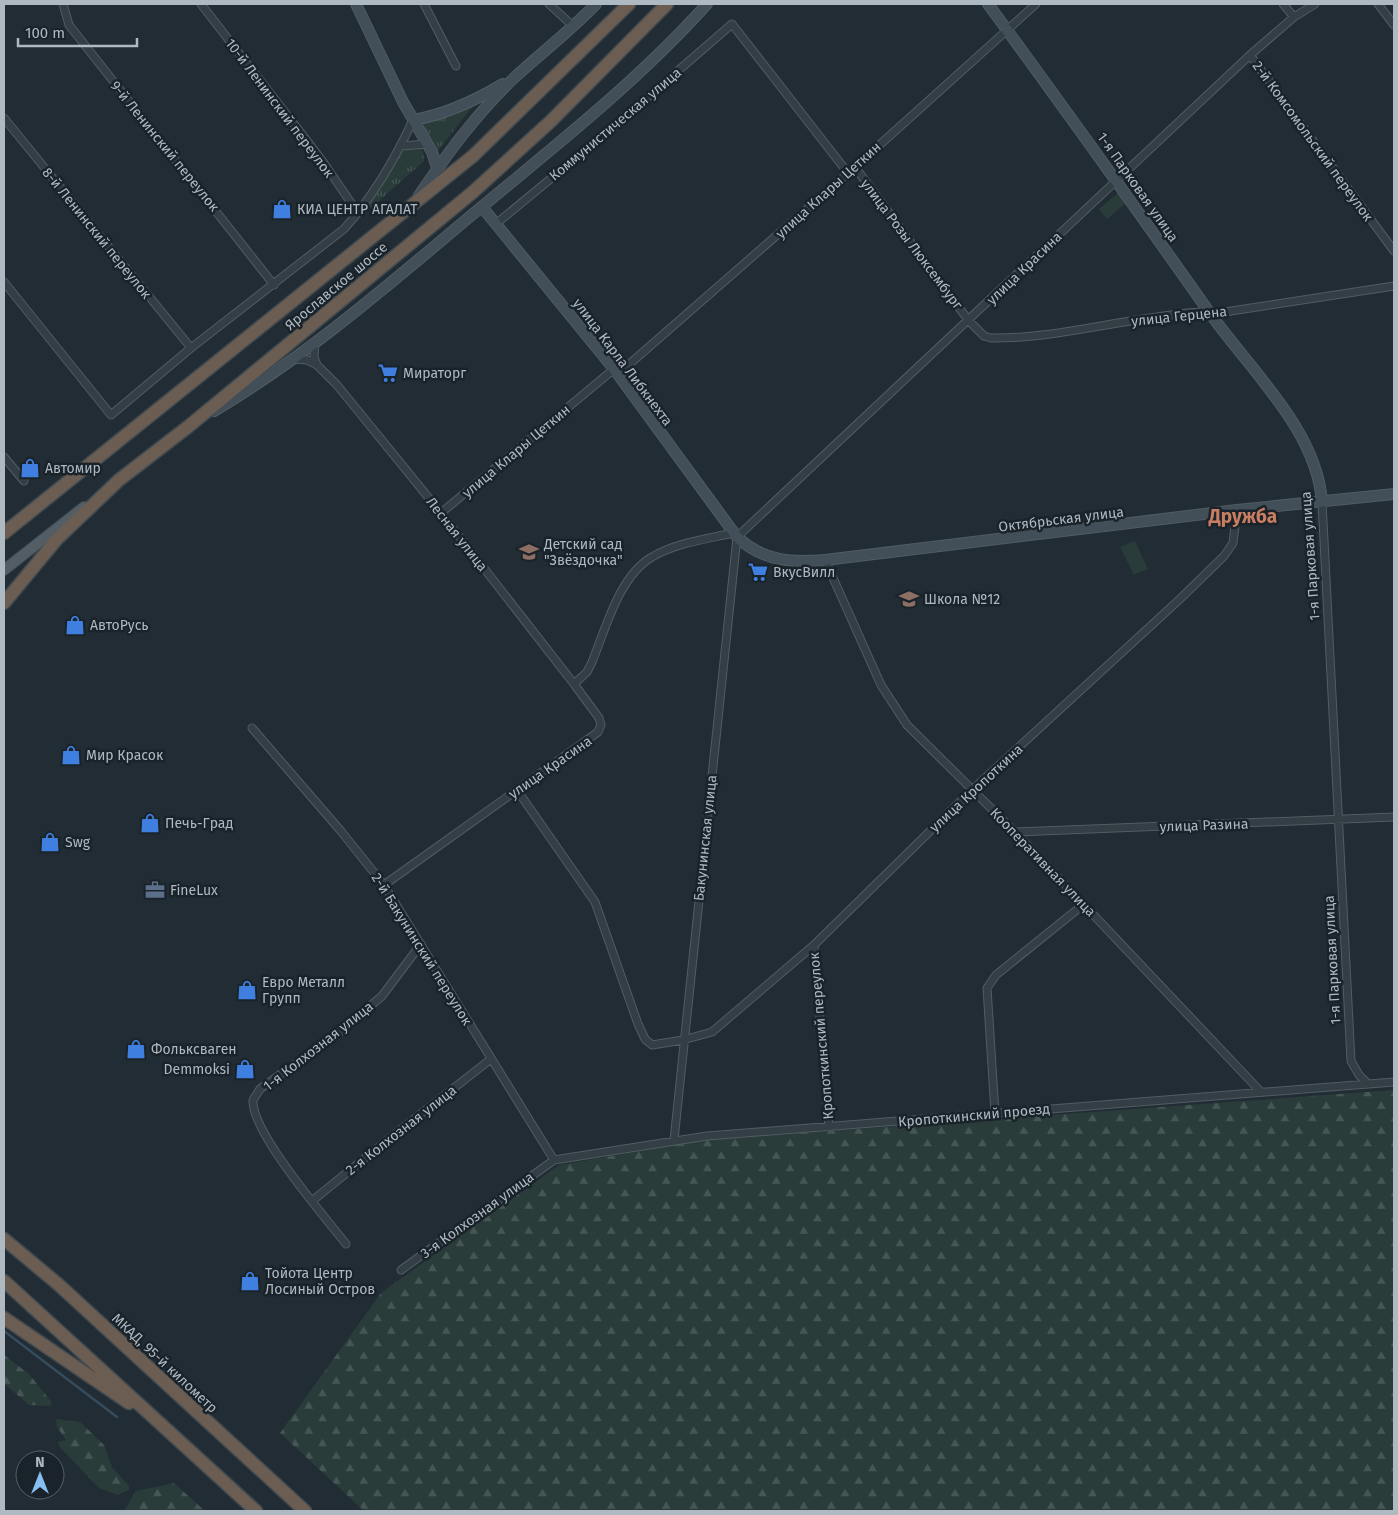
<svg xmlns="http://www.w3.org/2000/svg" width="1398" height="1515" viewBox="0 0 1398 1515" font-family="'Fira Sans',sans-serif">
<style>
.grass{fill:url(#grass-tufts)}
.forest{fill:url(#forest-firs)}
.garden{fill:#293c39}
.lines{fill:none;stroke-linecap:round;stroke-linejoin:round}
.stream{stroke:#364b5b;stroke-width:2.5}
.street-casing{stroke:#515c63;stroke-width:9}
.secondary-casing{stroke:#515c63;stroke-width:12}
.primary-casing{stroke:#3d474f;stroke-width:12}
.highway-casing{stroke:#3f4950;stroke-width:15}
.street{stroke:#343e45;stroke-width:7}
.secondary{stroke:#424e58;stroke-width:10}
.primary{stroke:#525d65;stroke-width:10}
.highway{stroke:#6b5d52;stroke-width:12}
.labels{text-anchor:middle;stroke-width:5;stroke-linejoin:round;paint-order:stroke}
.street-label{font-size:14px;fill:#aeb9c2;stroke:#1a232a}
.poi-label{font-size:14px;fill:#aeb9c2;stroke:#1a232a;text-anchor:start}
.district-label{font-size:19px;font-weight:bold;fill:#ca7e61;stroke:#1a232a}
</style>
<defs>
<pattern id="grass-tufts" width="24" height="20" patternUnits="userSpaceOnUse" patternTransform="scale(1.25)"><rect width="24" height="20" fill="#293c39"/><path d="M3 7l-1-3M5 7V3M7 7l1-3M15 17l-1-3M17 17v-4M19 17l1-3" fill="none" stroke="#465654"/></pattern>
<pattern id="forest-firs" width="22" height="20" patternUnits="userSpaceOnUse" patternTransform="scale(1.25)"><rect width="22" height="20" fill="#293c39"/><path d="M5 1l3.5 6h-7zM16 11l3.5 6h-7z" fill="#465654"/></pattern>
</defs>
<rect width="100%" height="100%" fill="#212c34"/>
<path class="grass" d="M477 101 436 153 422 130 426 121Z
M417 146 423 151 424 161 361 217 404 149Z"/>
<path class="forest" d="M1394 1090V1511H364L280 1433 381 1293 559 1165 707 1140Z
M4 1355 29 1374 50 1400 52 1403 50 1406 29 1405 6 1385 4 1386Z
M56 1419 80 1422 104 1445 112 1467 129 1486V1490L118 1495 99 1488 59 1446 58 1442 66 1440 57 1427Z
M174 1483 205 1511H124L136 1491Z"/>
<path class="garden" d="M1119 192 1127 202 1107 219 1099 209Z
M1135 541 1148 569 1134 575 1120 547Z"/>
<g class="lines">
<path class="stream" d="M4 1331 117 1417"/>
<defs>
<path id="street" d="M63 4 69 25 274 285
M201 4 321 159 358 213
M424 4 456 66
M549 4 574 27
M1283 4 1294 17
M1378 4 1394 25
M1250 55 1394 251
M4 118 191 348
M402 146 427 144
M855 167 969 321 984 336 991 338C1042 339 1099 325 1150 318 1172 315 1196 310 1218 313L1394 286
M497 223 605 134 732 24 848 173
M4 282 111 415 191 348 344 229C373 197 395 159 413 120
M315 341 314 357 317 365
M294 359 307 360 317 365 337 385 441 513 574 684
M618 374 855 167 1036 4
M4 457 24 481
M1322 502 1351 1061 1359 1075 1368 1084
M441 513 614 369
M825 560 881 685 907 725 1015 832 1261 1092
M252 728 340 830 384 885 554 1160
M517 790 595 902 638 1024 645 1039 652 1045 683 1040 712 1032 814 945 972 790 1180 599 1224 556 1233 543 1237 510
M1015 832 1394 817
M384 885 598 732 601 725 599 718 574 684 587 672 592 662C606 628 619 576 652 557 675 543 707 539 733 533
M814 945 829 1127
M995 1113 987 988 996 975 1084 904
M674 1140 737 537 1250 55 1294 17 1315 4
M312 1201 386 1141 491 1059
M346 1244C325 1217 251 1132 253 1100L260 1089 341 1031 382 996 421 944
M401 1270 554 1160 707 1136 1394 1082"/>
<path id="secondary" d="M356 4 403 102 432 152 437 168
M988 4C1062 105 1135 207 1207 309 1247 367 1317 429 1322 502
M413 120C444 115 476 100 503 84
M418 197C447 154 476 114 514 78 541 53 570 31 596 4
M482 207 614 369 737 537C763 561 791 563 825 560L1237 510 1394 494
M214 411C305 357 386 287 467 219 550 150 635 84 707 4"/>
<path id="primary" d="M4 570 84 507"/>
<path id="highway" d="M4 533 473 156 629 4
M4 603 57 539 119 480 189 426 473 192 551 121 667 4
M4 1239 59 1285 305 1511
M4 1281 256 1511
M4 1318 129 1403"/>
</defs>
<use href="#street" class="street-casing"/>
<use href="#secondary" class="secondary-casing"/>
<use href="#primary" class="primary-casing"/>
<use href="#highway" class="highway-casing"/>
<use href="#street" class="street"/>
<use href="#secondary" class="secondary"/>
<use href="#primary" class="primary"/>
<use href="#highway" class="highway"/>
</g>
<defs>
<symbol id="shop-bare" viewBox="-9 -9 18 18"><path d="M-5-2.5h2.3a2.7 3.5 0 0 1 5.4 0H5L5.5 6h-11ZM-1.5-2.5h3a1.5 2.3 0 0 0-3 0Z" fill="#3f7fe0" stroke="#1a232a" stroke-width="2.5" paint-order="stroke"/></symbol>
<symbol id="supermarket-bare" viewBox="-9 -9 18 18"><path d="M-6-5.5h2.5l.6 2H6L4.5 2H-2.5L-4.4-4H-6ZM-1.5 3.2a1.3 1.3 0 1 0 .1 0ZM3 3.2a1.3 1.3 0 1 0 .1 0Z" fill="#3f7fe0" stroke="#1a232a" stroke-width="2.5" paint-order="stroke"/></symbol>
<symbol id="school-bare" viewBox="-9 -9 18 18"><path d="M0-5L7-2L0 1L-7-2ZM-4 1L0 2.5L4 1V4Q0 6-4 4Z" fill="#8d6e63" stroke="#1a232a" stroke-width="2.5" paint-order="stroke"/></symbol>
<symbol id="office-bare" viewBox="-9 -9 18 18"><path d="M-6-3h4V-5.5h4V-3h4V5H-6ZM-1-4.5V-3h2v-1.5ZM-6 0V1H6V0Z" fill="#5c6f8a" stroke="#1a232a" stroke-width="2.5" paint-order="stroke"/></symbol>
</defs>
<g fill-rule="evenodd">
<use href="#shop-bare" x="268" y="195" width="28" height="28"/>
<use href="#supermarket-bare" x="374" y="359" width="28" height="28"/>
<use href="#shop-bare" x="16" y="454" width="28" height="28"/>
<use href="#school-bare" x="515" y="538" width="28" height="28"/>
<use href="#supermarket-bare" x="744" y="558" width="28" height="28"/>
<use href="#school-bare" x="895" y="585" width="28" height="28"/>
<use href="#shop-bare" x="61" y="611" width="28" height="28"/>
<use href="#shop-bare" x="57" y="741" width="28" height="28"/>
<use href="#shop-bare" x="136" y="809" width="28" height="28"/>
<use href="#shop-bare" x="36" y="828" width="28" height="28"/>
<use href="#office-bare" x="141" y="876" width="28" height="28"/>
<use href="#shop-bare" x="233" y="976" width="28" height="28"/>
<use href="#shop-bare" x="122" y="1035" width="28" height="28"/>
<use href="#shop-bare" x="231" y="1055" width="28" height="28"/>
<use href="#shop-bare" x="236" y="1267" width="28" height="28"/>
</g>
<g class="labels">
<g class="street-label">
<text transform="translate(280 108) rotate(53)" y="5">10-й Ленинский переулок</text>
<text transform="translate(615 124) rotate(-40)" y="5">Коммунистическая улица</text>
<text transform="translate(1313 141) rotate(54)" y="5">2-й Комсомольский переулок</text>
<text transform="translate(165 146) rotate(51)" y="5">9-й Ленинский переулок</text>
<text transform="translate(1138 187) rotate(55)" y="5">1-я Парковая улица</text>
<text transform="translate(828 190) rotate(-42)" y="5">улица Клары Цеткин</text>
<text transform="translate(97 233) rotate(51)" y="5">8-й Ленинский переулок</text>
<text transform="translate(912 244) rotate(53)" y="5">улица Розы Люксембург</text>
<text transform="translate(1024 268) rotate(-44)" y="5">улица Красина</text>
<text transform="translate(336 286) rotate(-40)" y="5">Ярославское шоссе</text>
<text transform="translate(1179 316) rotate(-6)" y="5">улица Герцена</text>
<text transform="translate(623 362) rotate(53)" y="5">улица Карла Либкнехта</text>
<text transform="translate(516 451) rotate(-40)" y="5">улица Клары Цеткин</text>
<text transform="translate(1061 519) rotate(-7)" y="5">Октябрьская улица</text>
<text transform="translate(457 534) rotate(52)" y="5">Лесная улица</text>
<text transform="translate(1310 556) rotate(-94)" y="5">1-я Парковая улица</text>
<text transform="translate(550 767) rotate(-35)" y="5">улица Красина</text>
<text transform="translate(976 788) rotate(-43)" y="5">улица Кропоткина</text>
<text transform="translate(1204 825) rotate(-2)" y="5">улица Разина</text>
<text transform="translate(705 838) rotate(-84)" y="5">Бакунинская улица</text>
<text transform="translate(1043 862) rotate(46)" y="5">Кооперативная улица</text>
<text transform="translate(422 949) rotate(58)" y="5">2-й Бакунинский переулок</text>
<text transform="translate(1332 960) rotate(-93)" y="5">1-я Парковая улица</text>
<text transform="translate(821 1036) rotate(-95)" y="5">Кропоткинский переулок</text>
<text transform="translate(318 1046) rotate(-38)" y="5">1-я Колхозная улица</text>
<text transform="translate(974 1115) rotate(-5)" y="5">Кропоткинский проезд</text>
<text transform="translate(401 1130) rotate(-38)" y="5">2-я Колхозная улица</text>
<text transform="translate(477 1215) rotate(-36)" y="5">3-я Колхозная улица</text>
<text transform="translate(165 1363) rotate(43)" y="5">МКАД, 95-й километр</text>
</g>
<g class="poi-label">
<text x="297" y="214">КИА ЦЕНТР АГАЛАТ</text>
<text x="403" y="378">Мираторг</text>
<text x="45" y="473">Автомир</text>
<text x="544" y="549">Детский сад<tspan x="544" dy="16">"Звёздочка"</tspan></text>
<text x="773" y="577">ВкусВилл</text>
<text x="924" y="604">Школа №12</text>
<text x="90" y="630">АвтоРусь</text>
<text x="86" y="760">Мир Красок</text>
<text x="165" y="828">Печь-Град</text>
<text x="65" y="847">Swg</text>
<text x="170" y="895">FineLux</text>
<text x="262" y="987">Евро Металл<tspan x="262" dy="16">Групп</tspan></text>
<text x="151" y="1054">Фольксваген</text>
<text x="230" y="1074" text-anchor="end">Demmoksi</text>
<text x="265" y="1278">Тойота Центр<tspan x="265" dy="16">Лосиный Остров</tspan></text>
</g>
<g class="district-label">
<text x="1243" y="523">Дружба</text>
</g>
</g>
<rect width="1398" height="1515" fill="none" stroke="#aeb9c2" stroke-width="10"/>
<g transform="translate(40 1475)"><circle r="24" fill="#1a232a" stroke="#555f67"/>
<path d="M0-4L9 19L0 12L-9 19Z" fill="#86bfef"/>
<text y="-8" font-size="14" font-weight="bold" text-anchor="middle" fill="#aeb9c2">N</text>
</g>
<path d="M18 38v8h119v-8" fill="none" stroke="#aeb9c2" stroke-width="2.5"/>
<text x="25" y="38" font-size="15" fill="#aeb9c2" stroke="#1a232a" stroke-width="4" paint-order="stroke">100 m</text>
</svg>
